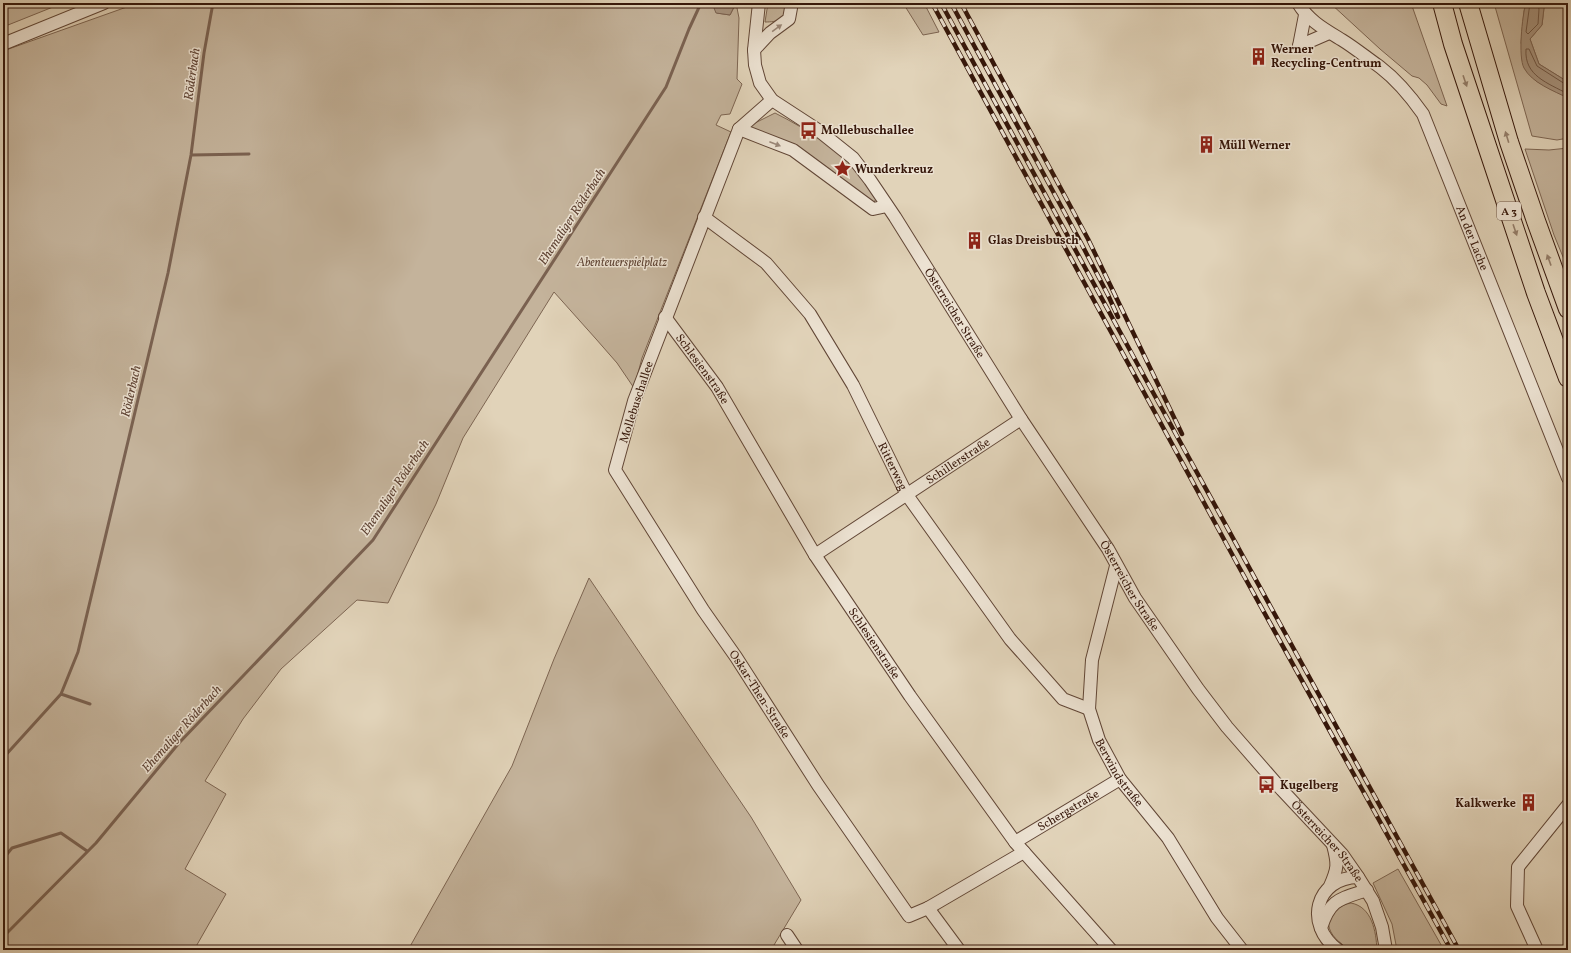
<svg xmlns="http://www.w3.org/2000/svg" width="1571" height="953" viewBox="0 0 1571 953" font-family="Vollkorn,serif">
<style>
.green{fill:#c4b39b;stroke:#7d6552}
.water{fill:#a7937e;stroke:#7a6150}
.lines{fill:none;stroke-linecap:round;stroke-linejoin:round}
.shore{stroke:#6e5544;stroke-width:1}
.stream{stroke:#7a6150;stroke-width:3}
.minor-casing{stroke:#614636;stroke-width:14}
.highway-casing{stroke:#36170a;stroke-width:20}
.minor{stroke:#ece2d2;stroke-width:12}
.highway{stroke:#e1d3b9;stroke-width:18}
.rail-casing{stroke:#36170a;stroke-width:4.5}
.rail{stroke:#ece2d2;stroke-width:3;stroke-dasharray:9;stroke-linecap:butt}
.oneway{fill:#9a8778}
.oneway2{fill:#947e6a}
.labels{text-anchor:middle;stroke-width:3;stroke-linejoin:round;paint-order:stroke}
.shield{fill:#ece2d2;stroke:#6d5446;stroke-width:1}
.shield-label{font-size:11px;font-weight:bold;fill:#36170a}
.poi-label{font-size:12px;font-weight:bold;fill:#36170a;stroke:#ece2d2;text-anchor:start}
.street-label{font-size:12px;fill:#36170a;stroke:#ece2d2}
.park-label{font-size:12px;font-style:italic;fill:#614636;stroke:#ece2d2}
.water-label{font-size:13px;font-style:italic;fill:#5e4233;stroke:#ece2d2}
</style>
<rect width="100%" height="100%" fill="#e1d3b9"/>
<filter id="stains"><feTurbulence type="fractalNoise" baseFrequency=".005" numOctaves="4"/><feColorMatrix values="0 0 0 0 .2 0 0 0 0 .09 0 0 0 0 .02 0 0 0 .5 -.17"/></filter>
<radialGradient id="worn" r=".72"><stop offset=".6" stop-color="#630" stop-opacity="0"/><stop offset="1" stop-color="#630" stop-opacity=".3"/></radialGradient>
<path class="green" d="M3 3H63L3 27Z
M138 3H712L717 13 730 15 736 3 739 18 737 79 742 84 730 114 721 115 716 125 731 132 642 358 634 388 617 363 596 339 554 292 463 438 436 504 388 603 357 600 281 669 243 719 205 781 226 794 185 869 226 894 194 950H3V51Z
M768 3H783L785 5C786 20 778 22 765 22Z
M903 3H924L939 32 923 35Z
M1330 3H1411L1447 106 1441 104 1427 85 1419 78 1412 76 1380 49Z
M1494 3H1526L1524 11 1521 43 1536 81 1568 98V138L1557 140 1532 136Z
M1540 3H1568V82L1539 64 1530 39 1542 25 1544 8Z
M775 113C807 129 837 149 861 175 867 182 872 191 877 198L873 203 747 127Z
M1568 148V269L1554 235 1525 149 1549 150Z
M589 578 751 817 801 900 771 950H408L512 766 554 659Z
M1398 869 1444 950H1397L1392 924 1373 883Z
M1351 903C1372 907 1376 931 1377 950 1370 950 1355 952 1349 950 1347 949 1344 946 1342 944 1321 929 1325 908 1351 903Z"/>
<path class="water" d="M712 3H736L730 15 716 13Z
M1526 3H1540L1544 8 1542 25 1530 39 1539 64 1568 82V98C1554 91 1532 83 1524 68 1518 57 1522 16 1526 3Z"/>
<g class="lines">
<path class="shore" d="M1530 3 1526 32 1528 34 1538 24 1539 9 1537 3
M1568 85 1565 84 1537 66 1529 49H1526C1524 76 1548 83 1568 94"/>
<path class="stream" d="M191 155 249 154
M61 694 90 704
M3 758 61 694 78 652 168 273 191 155 204 53 213 3
M3 859 12 848 61 833 87 851
M3 937 96 843 179 743 373 540 666 87 689 29 701 3"/>
<defs>
<g id="minor">
<path id="s1" d="M759 3 754 50 755 65 760 83 772 100 818 130 853 158 870 180 895 217 1021 419 1108 549 1135 598 1198 689 1227 727 1282 790 1342 854 1358 877 1373 901 1382 927 1386 950"/>
<path id="s2" d="M1298 3C1309 21 1324 29 1342 40 1355 48 1367 58 1380 67 1397 80 1411 97 1423 114L1568 478"/>
<path d="M3 44 104 3"/>
<path d="M1299 46 1329 33"/>
<path d="M1299 46 1305 15"/>
<path d="M754 50 770 33 789 19 791 8 790 3"/>
<path id="s3" d="M772 100 739 129 634 401 615 470 703 610 736 657 818 785 909 916 928 908 959 950"/>
<path d="M739 129 793 150 873 209 887 206"/>
<path id="s4" d="M704 217 766 263 810 314 853 385 907 495 1010 639 1063 699 1089 709"/>
<path id="s5" d="M665 317 717 387 815 555 910 696 1015 842 1111 950"/>
<path id="s6" d="M815 555 1021 419"/>
<path id="s7" d="M1116 566 1092 660 1089 709 1099 740 1120 779 1168 838 1217 918 1242 950"/>
<path id="s8" d="M1015 842 1120 779"/>
<path d="M1330 886C1338 868 1338 864 1333 845"/>
<path d="M928 908 1024 852"/>
<path d="M1321 928C1330 899 1340 899 1367 890"/>
<path d="M787 935 797 950"/>
<path d="M1338 950C1304 925 1315 878 1358 877"/>
<path d="M1537 950 1517 906 1518 867 1568 805"/>
</g>
<path id="highway" d="M1442 3 1453 44 1536 293 1568 378
M1468 3 1509 142 1536 221 1568 309"/>
</defs>
<use href="#minor" class="minor-casing"/>
<use href="#highway" class="highway-casing"/>
<use href="#minor" class="minor"/>
<use href="#highway" class="highway"/>
<defs>
<path id="rail" d="M932 3 1239 567 1451 950
M941 3 1144 376 1459 950
M951 3 1081 243 1108 295 1118 317
M961 3 1088 239 1182 434"/>
</defs>
<use href="#rail" class="rail-casing"/>
<use href="#rail" class="rail"/>
</g>
<defs><path id="oneway-solid" d="M-6-.8H1V-3.2L6.5 0L1 3.2V.8H-6Z"/></defs>
<g class="oneway">
<use href="#oneway-solid" transform="translate(777 28) rotate(-36)"/>
<use href="#oneway-solid" transform="translate(775 144) rotate(21)"/>
</g>
<g class="oneway2">
<use href="#oneway-solid" transform="translate(1465 81) rotate(71)"/>
<use href="#oneway-solid" transform="translate(1507 137) rotate(-107)"/>
<use href="#oneway-solid" transform="translate(1515 230) rotate(71)"/>
<use href="#oneway-solid" transform="translate(1549 260) rotate(-110)"/>
</g>
<defs>
<symbol id="building-bare" viewBox="-9 -9 18 18"><path d="M-4-6H4V6H1V3H-1V6H-4ZM-2.5-4.3h1.7v1.8h-1.7ZM.8-4.3h1.7v1.8H.8ZM-2.5-1h1.7V.8h-1.7ZM.8-1h1.7V.8H.8Z" fill="#8f2418" stroke="#ece2d2" stroke-width="2.5" paint-order="stroke"/></symbol>
<symbol id="bus-bare" viewBox="-9 -9 18 18"><path d="M-5-6H5V4H4V6H2V4H-2V6H-4V4H-5ZM-3.5-4V0h7V-4ZM-3.5 1.2v1.5H-2V1.2ZM2 1.2v1.5H3.5V1.2Z" fill="#8f2418" stroke="#ece2d2" stroke-width="2.5" paint-order="stroke"/></symbol>
<symbol id="sight-bare" viewBox="-9 -9 18 18"><path d="M0-6L1.8-2.2L6-1.7L2.9 1.2L3.7 5.4L0 3.3L-3.7 5.4L-2.9 1.2L-6-1.7L-1.8-2.2Z" fill="#8f2418" stroke="#ece2d2" stroke-width="2.5" paint-order="stroke"/></symbol>
</defs>
<g fill-rule="evenodd">
<use href="#building-bare" x="1246" y="44" width="25" height="25"/>
<use href="#bus-bare" x="796" y="118" width="25" height="25"/>
<use href="#building-bare" x="1194" y="132" width="25" height="25"/>
<use href="#sight-bare" x="830" y="156" width="25" height="25"/>
<use href="#building-bare" x="962" y="228" width="25" height="25"/>
<use href="#bus-bare" x="1254" y="772" width="25" height="25"/>
<use href="#building-bare" x="1516" y="790" width="25" height="25"/>
</g>
<g class="labels">
<rect class="shield" x="1497" y="202" width="24" height="18" rx="3"/>
<g class="shield-label">
<text x="1509" y="215">A 3</text>
</g>
<g class="poi-label">
<text x="1271" y="53">Werner<tspan x="1271" dy="14">Recycling-Centrum</tspan></text>
<text x="821" y="134">Mollebuschallee</text>
<text x="1219" y="149">Müll Werner</text>
<text x="855" y="173">Wunderkreuz</text>
<text x="988" y="244">Glas Dreisbusch</text>
<text x="1280" y="789">Kugelberg</text>
<text x="1516" y="807" text-anchor="end">Kalkwerke</text>
</g>
<g class="street-label">
<text dy="4" stroke="none"><textPath href="#s2" startOffset="302">An der Lache</textPath></text>
<text dy="4" stroke="none"><textPath href="#s1" startOffset="387">Österreicher Straße</textPath></text>
<text dy="4" stroke="none"><textPath href="#s5" startOffset="64">Schlesienstraße</textPath></text>
<text transform="translate(636 402) rotate(-72)" y="4">Mollebuschallee</text>
<text dy="4" stroke="none"><textPath href="#s6" startOffset="171">Schillerstraße</textPath></text>
<text dy="4" stroke="none"><textPath href="#s4" startOffset="318">Ritterweg</textPath></text>
<text dy="4" stroke="none"><textPath href="#s1" startOffset="711">Österreicher Straße</textPath></text>
<text dy="4" stroke="none"><textPath href="#s5" startOffset="388">Schlesienstraße</textPath></text>
<text dy="4" stroke="none"><textPath href="#s3" startOffset="674">Oskar-Then-Straße</textPath></text>
<text dy="4" stroke="none"><textPath href="#s7" startOffset="217">Berwindstraße</textPath></text>
<text dy="4" stroke="none"><textPath href="#s8" startOffset="62">Schergstraße</textPath></text>
<text dy="4" stroke="none"><textPath href="#s1" startOffset="1035">Österreicher Straße</textPath></text>
</g>
<g class="park-label">
<text x="622" y="266">Abenteuerspielplatz</text>
</g>
<g class="water-label">
<text transform="translate(191 74) rotate(-82)" y="5">Röderbach</text>
<text transform="translate(571 216) rotate(-57)" y="5">Ehemaliger Röderbach</text>
<text transform="translate(130 391) rotate(-77)" y="5">Röderbach</text>
<text transform="translate(394 487) rotate(-56)" y="5">Ehemaliger Röderbach</text>
<text transform="translate(181 728) rotate(-48)" y="5">Ehemaliger Röderbach</text>
</g>
</g>
<rect width="1571" height="953" fill="none" stroke="#e1d3b9" stroke-width="16"/>
<rect x="4" y="4" width="1563" height="945" fill="none" stroke="#36170a" stroke-width="2"/>
<rect x="8" y="8" width="1555" height="937" fill="none" stroke="#36170a"/>
<rect width="100%" height="100%" filter="url(#stains)"/>
<rect width="100%" height="100%" fill="url(#worn)"/>
</svg>
